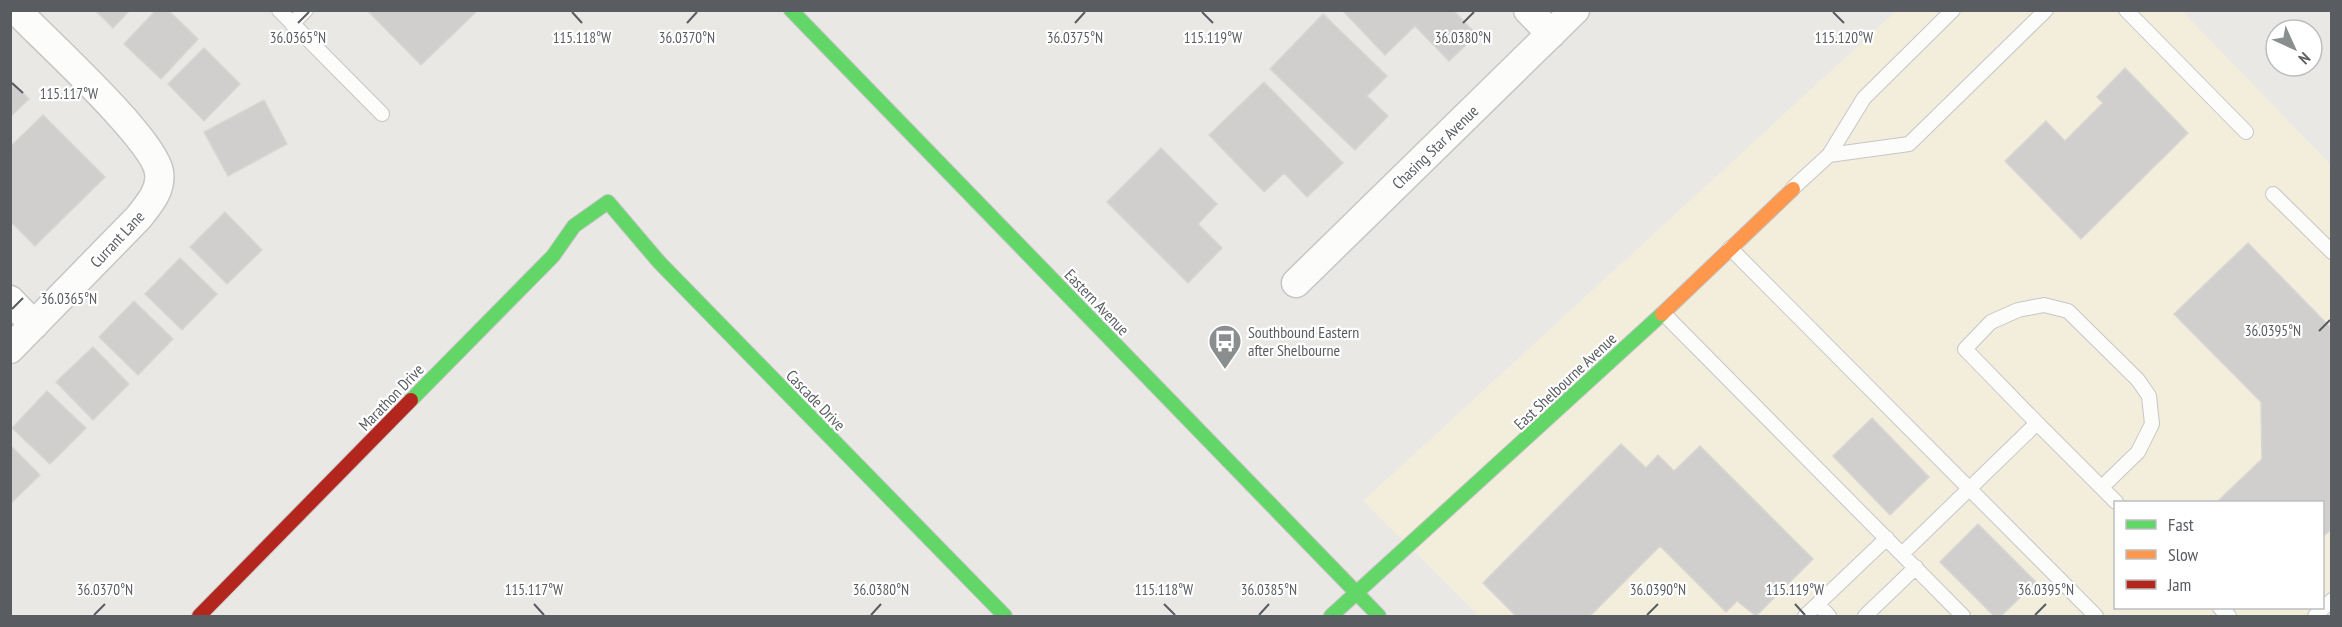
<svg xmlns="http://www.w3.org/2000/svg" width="2342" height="627" viewBox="0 0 2342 627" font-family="'PT Sans Narrow',sans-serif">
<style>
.commercial{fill:#f3eddc;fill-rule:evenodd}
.building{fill:#d0cfcd;stroke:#d8d6d3;stroke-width:1.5}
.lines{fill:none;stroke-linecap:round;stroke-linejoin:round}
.lane-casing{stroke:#c6c6c6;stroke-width:16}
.street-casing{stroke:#c6c6c6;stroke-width:31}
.fast-casing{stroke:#c5c5c6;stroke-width:16}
.slow-casing{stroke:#c5c5c6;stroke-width:16}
.jam-casing{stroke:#c5c5c6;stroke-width:16}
.lane{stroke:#fcfcfb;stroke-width:14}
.street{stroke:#fcfcfb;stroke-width:28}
.fast{stroke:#63d668;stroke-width:14}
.slow{stroke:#ff974d;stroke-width:14}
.jam{stroke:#b3261e;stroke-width:14}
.ticks{fill:none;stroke:#595d61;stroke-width:2}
.labels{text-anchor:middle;stroke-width:4.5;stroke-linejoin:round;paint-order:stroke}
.street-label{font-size:16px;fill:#595d61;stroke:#fff}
.poi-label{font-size:16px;fill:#595d61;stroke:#fff;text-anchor:start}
.ticks-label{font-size:15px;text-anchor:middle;fill:#595d61;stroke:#fff;stroke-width:4.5;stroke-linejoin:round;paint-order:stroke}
</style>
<rect width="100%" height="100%" fill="#e9e8e4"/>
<path class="commercial" d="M1896 11H2182L2331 165V616H1479L1363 501ZM2116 502H2322V608H2116Z"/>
<path class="building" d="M95 10H130L113 28Z
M156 10H168L198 39 161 79 124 44Z
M367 10H478L421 65Z
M1342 10H1453L1477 35 1449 61 1415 26 1385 55Z
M1323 14 1387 76 1367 96 1388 116 1355 150 1270 69Z
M204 48 240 84 204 121 168 84Z
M2125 68 2188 133 2081 239 2005 161 2046 121 2065 141 2103 103 2097 97Z
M10 80 29 99 10 117Z
M1264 82 1343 163 1307 197 1284 173 1264 192 1209 135Z
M264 100 287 144 228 176 204 132Z
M43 115 105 177 35 246 10 221V147Z
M1161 148 1217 204 1198 224 1222 248 1188 283 1107 202Z
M225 212 262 250 227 284 190 247Z
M2248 243 2332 329V529L2322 537V502H2217L2262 459 2261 402 2174 314Z
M180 258 217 294 182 330 145 294Z
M134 301 173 339 138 375 99 337Z
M93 347 129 384 93 420 56 382Z
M47 391 86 428 50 464 12 428Z
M1872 418 1929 477 1890 515 1833 456Z
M1621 444 1646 468 1658 455 1674 471 1700 446 1813 559 1756 616 1737 601 1726 612 1660 546 1590 616H1516L1483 583Z
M10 445 40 475 10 504Z
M1978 524 2036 582 2001 616H1994L1940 562Z"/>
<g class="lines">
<defs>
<path id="lane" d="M279 10 382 114
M2126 10 2246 132
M292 24 306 10
M1829 155 1909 144 2046 10
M1793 188 1829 155 1864 98 1953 10
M2273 194 2332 252
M1730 248 2096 616
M1663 313 1963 616
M2037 423 1965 349 1991 322 2018 310 2044 305 2068 311 2138 380 2149 396 2152 424 2138 452 2102 487
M1903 553 2037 423 2116 502
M1818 604 1829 616
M2220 608 2229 616
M1805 616 1887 538
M1865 616 1916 567
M2315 616 2332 600"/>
<path id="street" d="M1528 10 1551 34
M1296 283 1575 10
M10 300 34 325
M10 349 139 217C149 204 162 190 159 172 154 139 44 39 16 10"/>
<path id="fast" d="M791 10 1379 616
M411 400 553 256 574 226 608 202 659 262 1005 616
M1331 616 1662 314"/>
<path id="slow" d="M1662 314 1793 189"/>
<path id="jam" d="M199 616 411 400"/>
</defs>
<use href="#lane" class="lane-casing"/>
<use href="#street" class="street-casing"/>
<use href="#fast" class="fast-casing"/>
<use href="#slow" class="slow-casing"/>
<use href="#jam" class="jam-casing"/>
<use href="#lane" class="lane"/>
<use href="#street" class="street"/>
<use href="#fast" class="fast"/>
<use href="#slow" class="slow"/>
<use href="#jam" class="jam"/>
</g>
<path class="ticks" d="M572 12 582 23M1202 12 1213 23M1833 12 1844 23M298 23 309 12M687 23 697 12M1075 23 1085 12M1463 23 1474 12M12 83 23 93M12 309 23 298M2319 331 2330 320M534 604 544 615M1164 604 1175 615M1795 604 1805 615M94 615 105 604M871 615 881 604M1259 615 1269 604M1647 615 1658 604M2035 615 2046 604"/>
<defs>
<symbol id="bus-pin" viewBox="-11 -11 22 30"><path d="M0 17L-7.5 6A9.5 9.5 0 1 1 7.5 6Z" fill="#8b8e8f" stroke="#fff"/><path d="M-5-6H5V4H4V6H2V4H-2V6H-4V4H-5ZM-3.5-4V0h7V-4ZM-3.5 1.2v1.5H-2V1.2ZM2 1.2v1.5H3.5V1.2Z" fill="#fff"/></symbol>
</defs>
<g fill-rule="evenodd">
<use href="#bus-pin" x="1206" y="322" width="38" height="52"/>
</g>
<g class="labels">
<g class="street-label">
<text transform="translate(1435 147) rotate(-44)" y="6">Chasing Star Avenue</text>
<text transform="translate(117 239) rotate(-47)" y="6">Currant Lane</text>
<text transform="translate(1097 302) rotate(46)" y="6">Eastern Avenue</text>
<text transform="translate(1565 381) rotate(-43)" y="6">East Shelbourne Avenue</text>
<text transform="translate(391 397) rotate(-46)" y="6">Marathon Drive</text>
<text transform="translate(816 400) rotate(46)" y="6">Cascade Drive</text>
</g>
<g class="poi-label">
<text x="1248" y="338">Southbound Eastern<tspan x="1248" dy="18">after Shelbourne</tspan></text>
</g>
</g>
<g class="ticks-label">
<text x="298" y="43">36.0365°N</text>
<text x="582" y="43">115.118°W</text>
<text x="687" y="43">36.0370°N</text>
<text x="1075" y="43">36.0375°N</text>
<text x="1213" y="43">115.119°W</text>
<text x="1463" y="43">36.0380°N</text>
<text x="1844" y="43">115.120°W</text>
<text x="69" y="99">115.117°W</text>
<text x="69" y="304">36.0365°N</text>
<text x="2273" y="336">36.0395°N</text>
<text x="105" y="595">36.0370°N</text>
<text x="534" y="595">115.117°W</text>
<text x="881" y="595">36.0380°N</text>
<text x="1164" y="595">115.118°W</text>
<text x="1269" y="595">36.0385°N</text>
<text x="1658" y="595">36.0390°N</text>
<text x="1795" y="595">115.119°W</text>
<text x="2046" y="595">36.0395°N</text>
</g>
<rect width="2342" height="627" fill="none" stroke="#595d61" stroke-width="24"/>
<rect x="2114" y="501" width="210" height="108" fill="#ffffff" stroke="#bdbec0" stroke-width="1.5"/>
<rect x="2126" y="520" width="30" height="9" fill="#63d668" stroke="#bdbec0" stroke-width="1.5"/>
<text x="2168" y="531" font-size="18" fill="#595d61">Fast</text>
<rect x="2126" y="550" width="30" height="9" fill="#ff974d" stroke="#bdbec0" stroke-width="1.5"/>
<text x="2168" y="561" font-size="18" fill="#595d61">Slow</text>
<rect x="2126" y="580" width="30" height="9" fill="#b3261e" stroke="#bdbec0" stroke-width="1.5"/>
<text x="2168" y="591" font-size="18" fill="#595d61">Jam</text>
<g transform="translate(2294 48) rotate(135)"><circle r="28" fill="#ffffff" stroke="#bdbec0" stroke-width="1.5"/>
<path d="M0-4.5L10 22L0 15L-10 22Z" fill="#8b8e8f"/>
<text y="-9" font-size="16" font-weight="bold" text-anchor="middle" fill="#595d61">N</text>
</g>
</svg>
